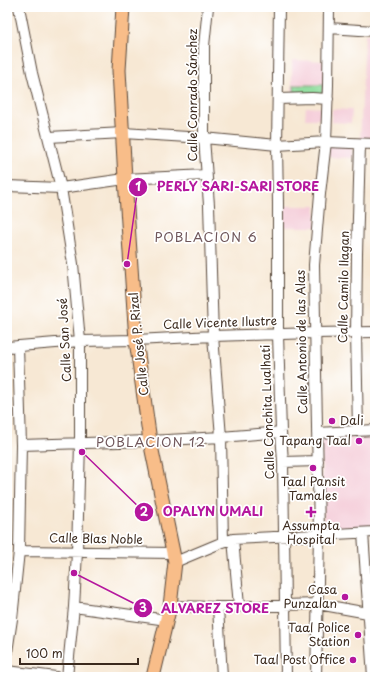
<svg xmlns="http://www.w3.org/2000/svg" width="382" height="684" viewBox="0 0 382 684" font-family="'Playpen Sans',sans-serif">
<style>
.built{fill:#f5cfda}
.green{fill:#8cdc9b;stroke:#64835c}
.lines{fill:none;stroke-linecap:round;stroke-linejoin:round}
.minor-casing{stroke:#574639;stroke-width:12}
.major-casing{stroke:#574639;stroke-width:15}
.minor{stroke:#fff;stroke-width:10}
.major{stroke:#f8bd89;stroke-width:13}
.poi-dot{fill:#b5179e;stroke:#fff;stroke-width:1.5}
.labels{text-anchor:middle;stroke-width:3.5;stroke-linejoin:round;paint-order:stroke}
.street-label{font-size:12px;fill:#3b2a1e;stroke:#fff}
.poi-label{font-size:12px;fill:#3b2a1e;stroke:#fff;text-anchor:end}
.neighbourhood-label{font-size:13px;letter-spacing:1px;fill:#6f565a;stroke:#fff}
.leader{fill:none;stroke:#b5179e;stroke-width:1.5}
.callout-dot{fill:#b5179e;stroke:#fff;stroke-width:1.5}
.mark-label{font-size:12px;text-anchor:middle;font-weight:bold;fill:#fff}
.callout-label{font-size:13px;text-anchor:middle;font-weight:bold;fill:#b5179e;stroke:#fff;stroke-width:3.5;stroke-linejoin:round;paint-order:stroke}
</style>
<rect width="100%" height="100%" fill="#fff"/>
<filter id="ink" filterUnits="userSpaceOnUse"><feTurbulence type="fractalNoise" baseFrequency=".025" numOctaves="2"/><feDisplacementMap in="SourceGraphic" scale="8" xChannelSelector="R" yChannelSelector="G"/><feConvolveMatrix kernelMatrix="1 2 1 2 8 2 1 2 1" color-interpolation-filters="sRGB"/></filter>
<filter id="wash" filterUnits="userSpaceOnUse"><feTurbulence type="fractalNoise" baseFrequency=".012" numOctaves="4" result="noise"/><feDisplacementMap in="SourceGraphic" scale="16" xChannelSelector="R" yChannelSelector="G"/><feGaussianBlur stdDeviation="0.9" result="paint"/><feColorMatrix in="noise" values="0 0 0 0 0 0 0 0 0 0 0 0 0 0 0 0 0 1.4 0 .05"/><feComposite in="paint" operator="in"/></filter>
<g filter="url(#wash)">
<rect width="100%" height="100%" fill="#f7e8d4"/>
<path class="built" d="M365 34H375V144H360Z
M292 60 327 61 326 98 292 97Z
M306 107 327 108 326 119H305Z
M332 109 352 110 351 123 331 122Z
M328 143 352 145V158L327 157Z
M281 206H316V227H281Z
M375 434V526L324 529 321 436Z"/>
<path class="green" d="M294 85H323L322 96 295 97Z"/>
</g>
<g filter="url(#ink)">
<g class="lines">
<defs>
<path id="minor" d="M19 7 32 73 61 188 73 264 80 341V443L77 552 74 607 67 677
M208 7 204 46V138L209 205 213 336 221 437 223 542
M279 7 277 145 278 203V334L281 432 283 462 286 677
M329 28 375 31
M278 99 312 98 328 99
M49 137 123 133 204 138 277 145 326 142 375 144
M7 186 61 188 125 179 206 175
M7 347 80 341 136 340 213 336 315 333 375 332
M358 431 356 333 357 254 360 144
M317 433 375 430
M21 445 150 441 221 437 281 432
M283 462 318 461
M363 533 373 677
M233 539 239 606
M19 551 174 553
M175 562 223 542 233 539 375 532
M170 606 218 607 318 604 368 613H375
M74 607 167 620
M218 607 222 677
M7 652 12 619 19 551 21 445 18 346
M7 671 56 677
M316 677 319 534 314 265 320 194 326 142 328 85 329 7"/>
<path id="major" d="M123 7 119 70 125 179 136 340 150 441 175 562 170 606 153 677"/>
</defs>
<use href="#minor" class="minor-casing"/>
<use href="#major" class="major-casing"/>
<use href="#minor" class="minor"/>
<use href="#major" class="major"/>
</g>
</g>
<g class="poi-dot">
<circle cx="332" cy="421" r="4"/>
<circle cx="359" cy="441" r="4"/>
<circle cx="313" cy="468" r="4"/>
<path d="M309 506h4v4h4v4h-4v4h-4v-4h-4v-4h4z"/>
<circle cx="345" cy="597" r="4"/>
<circle cx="358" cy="635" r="4"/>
<circle cx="353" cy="660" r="4"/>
</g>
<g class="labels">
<g class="street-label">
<text transform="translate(193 95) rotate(-90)" y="4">Calle Conrado Sánchez</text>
<text transform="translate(344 287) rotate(-89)" y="4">Calle Camilo Ilagan</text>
<text transform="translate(220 323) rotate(-2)" y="4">Calle Vicente Ilustre</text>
<text transform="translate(65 340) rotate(-93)" y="4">Calle San José</text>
<text transform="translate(302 342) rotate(-91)" y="4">Calle Antonio de las Alas</text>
<text transform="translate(139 344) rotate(-96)" y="4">Calle José P. Rizal</text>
<text transform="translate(268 412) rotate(-92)" y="4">Calle Conchita Lualhati</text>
<text transform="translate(96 539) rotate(1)" y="4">Calle Blas Noble</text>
</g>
<g class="poi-label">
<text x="340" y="425" text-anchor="start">Dali</text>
<text x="351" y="445">Tapang Taal</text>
<text x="313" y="486" text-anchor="middle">Taal Pansit<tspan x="313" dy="14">Tamales</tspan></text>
<text x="311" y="530" text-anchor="middle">Assumpta<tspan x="311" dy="14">Hospital</tspan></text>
<text x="337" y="594">Casa<tspan x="337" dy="14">Punzalan</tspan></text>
<text x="350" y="632">Taal Police<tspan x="350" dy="14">Station</tspan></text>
<text x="345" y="664">Taal Post Office</text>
</g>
<g class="neighbourhood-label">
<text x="206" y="242">POBLACION 6</text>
<text x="151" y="447">POBLACION 12</text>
</g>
</g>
<path class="leader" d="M127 264L138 187M82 452L144 512M74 573L143 608"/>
<g class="callout-dot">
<circle cx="127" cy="264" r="4"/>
<circle cx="82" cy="452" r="4"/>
<circle cx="74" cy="573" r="4"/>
<circle cx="138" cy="187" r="10"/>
<circle cx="144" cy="512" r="10"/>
<circle cx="143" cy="608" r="10"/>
</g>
<g class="mark-label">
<text x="138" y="191">1</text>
<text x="144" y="516">2</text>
<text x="143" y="612">3</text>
</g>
<g class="callout-label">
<text x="238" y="191">PERLY SARI-SARI STORE</text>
<text x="213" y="516">OPALYN UMALI</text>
<text x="215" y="613">ALVAREZ STORE</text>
</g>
<rect width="382" height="684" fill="none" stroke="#fff" stroke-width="24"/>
<path d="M20 658v6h118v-6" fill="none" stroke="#3b2a1e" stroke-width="2"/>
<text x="26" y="658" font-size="12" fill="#3b2a1e" stroke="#ffffff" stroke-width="3" paint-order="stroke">100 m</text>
</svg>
